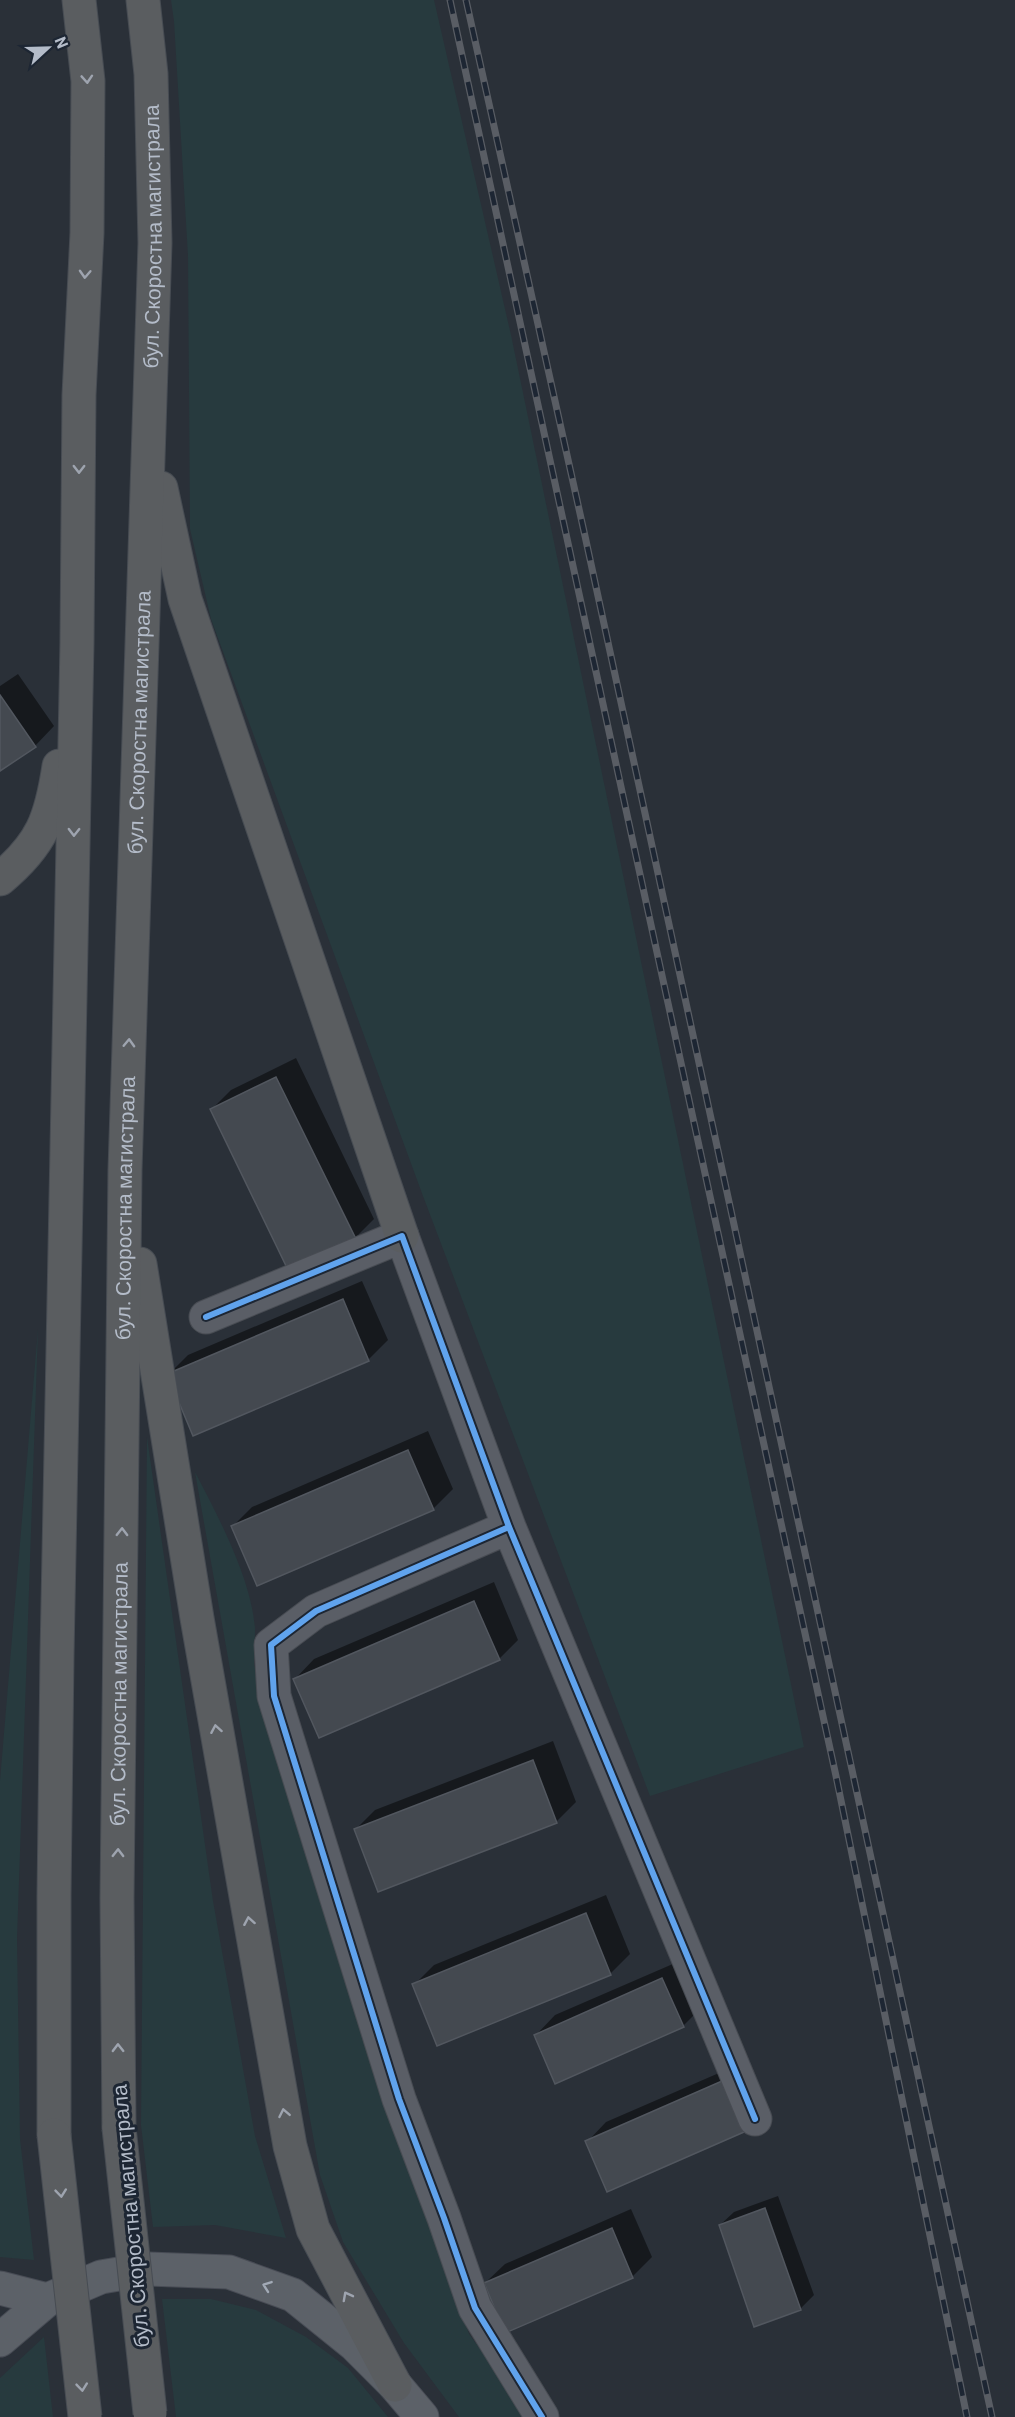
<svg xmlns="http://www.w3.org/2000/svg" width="1015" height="2417" viewBox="0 0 1015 2417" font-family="Barlow,sans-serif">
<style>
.green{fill:#273a3e}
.shadow{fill:#0007}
.building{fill:#444950;stroke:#52575f;stroke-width:1.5}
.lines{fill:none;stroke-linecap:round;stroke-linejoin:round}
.minor-casing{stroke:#484c53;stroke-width:35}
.major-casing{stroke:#484c55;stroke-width:35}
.highway-casing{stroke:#474c53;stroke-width:35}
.minor{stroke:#5a5e66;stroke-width:33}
.major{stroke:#5c6168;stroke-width:33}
.highway{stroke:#5a5d60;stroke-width:33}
.rail-casing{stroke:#595d64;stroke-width:7}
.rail{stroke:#1d2633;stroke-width:4.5;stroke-dasharray:14;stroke-linecap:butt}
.highway-bridge-casing{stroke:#474c53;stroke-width:35;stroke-linecap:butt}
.highway-bridge{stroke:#5a5d60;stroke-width:33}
.cycleway-casing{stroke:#1d2633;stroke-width:10}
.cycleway{stroke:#60a3ed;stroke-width:6}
.oneway{stroke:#9ea4af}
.oneway2{stroke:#a2aab6}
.labels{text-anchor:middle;stroke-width:6;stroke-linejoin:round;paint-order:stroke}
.street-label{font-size:21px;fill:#b4bcc9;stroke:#1d2633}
</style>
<rect width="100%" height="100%" fill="#2a3038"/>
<path class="green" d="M171 0H434L511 335 804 1747 650 1796 423 1196 211 619 190 529 188 256 174 21Z
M38 1329 17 1939 20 2139 34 2260 0 2257V1781Z
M147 1437 213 1901 255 2136 286 2238 215 2225 153 2227 141 2125Z
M195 1472C218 1516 251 1578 255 1628 255 1640 254 1653 254 1665L412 2180 469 2334 530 2417H459L404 2343 343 2242 320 2175Z
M162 2299H211L256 2310 306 2337 348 2368 388 2417H176Z
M44 2337 53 2417H0V2378Z"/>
<path class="shadow" d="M18 674 54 726 35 746 0 769V686Z
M296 1058 374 1219 355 1238 211 1110 231 1090Z
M362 1281 388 1340 368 1360 168 1375 188 1355Z
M428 1431 453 1489 433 1509 233 1526 252 1507Z
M494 1582 518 1640 499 1659 295 1679 314 1659Z
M553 1741 576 1802 557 1821 379 1890 355 1830 375 1810Z
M606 1895 630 1954 610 1974 414 1985 434 1965Z
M682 1960 703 2006 683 2026 536 2035 555 2015Z
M742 2063 763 2111 744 2130 607 2190 587 2142 606 2122Z
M778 2196 814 2295 800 2309 720 2225 734 2212Z
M631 2209 652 2257 632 2277 485 2283 505 2264Z"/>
<path class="building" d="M0 695 36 747 0 771Z
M276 1077 356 1239 289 1272 210 1109Z
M343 1299 369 1361 193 1436 167 1374Z
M408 1450 434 1510 257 1586 231 1526Z
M474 1601 500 1660 319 1738 293 1679Z
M533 1760 557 1823 378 1892 354 1829Z
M586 1913 611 1975 437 2046 412 1984Z
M662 1978 684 2027 555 2084 534 2035Z
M722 2081 744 2132 607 2192 585 2141Z
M765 2208 801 2310 754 2327 719 2225Z
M612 2228 633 2278 505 2333 484 2283Z"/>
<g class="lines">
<defs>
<path id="minor" d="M206 1317 402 1236 509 1527 755 2119
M509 1527 316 1611 271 1645 274 1696 399 2099 444 2218 475 2308 542 2417"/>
<path id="major" d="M0 2288 47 2300
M0 2340 47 2300 101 2277 148 2269 229 2272 293 2295 355 2345 395 2385 422 2417"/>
<g id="highway">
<path d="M161 488 185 599 402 1236"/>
<path d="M0 879C42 844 51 819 59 766"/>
<path d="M140 1264 197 1618 290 2146 313 2229 395 2385"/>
<path id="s1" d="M119 2128 117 1898 125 1170 155 243 151 74 143 0"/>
<path d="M54 2135V1896L57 1655 77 642 79 395 87 233 88 81 79 0"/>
</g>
</defs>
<use href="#minor" class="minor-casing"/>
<use href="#major" class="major-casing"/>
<use href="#highway" class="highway-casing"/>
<use href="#minor" class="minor"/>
<use href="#major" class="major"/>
<use href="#highway" class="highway"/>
<defs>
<path id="rail" d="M450 0 836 1776 967 2417
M466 0 585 536 992 2417"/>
</defs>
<use href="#rail" class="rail-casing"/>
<use href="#rail" class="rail"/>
<defs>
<path id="highway-bridge" d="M119 2128 150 2413
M54 2135 85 2417"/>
</defs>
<use href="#highway-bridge" class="highway-bridge-casing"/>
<use href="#highway-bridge" class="highway-bridge"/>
<defs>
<path id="cycleway" d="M206 1317 402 1236 509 1527 755 2119
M509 1527 316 1611 271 1645 274 1696 399 2099 444 2218 475 2308 542 2417"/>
</defs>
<use href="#cycleway" class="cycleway-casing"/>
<use href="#cycleway" class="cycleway"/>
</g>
<defs><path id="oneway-chevron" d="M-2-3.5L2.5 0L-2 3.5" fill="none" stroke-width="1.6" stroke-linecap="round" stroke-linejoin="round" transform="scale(1.5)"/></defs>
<g class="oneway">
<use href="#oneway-chevron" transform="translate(87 79) rotate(86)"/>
<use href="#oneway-chevron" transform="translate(85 274) rotate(93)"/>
<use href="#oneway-chevron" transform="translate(79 469) rotate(90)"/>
<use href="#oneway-chevron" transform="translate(74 832) rotate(91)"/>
<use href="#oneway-chevron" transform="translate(129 1043) rotate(-88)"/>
<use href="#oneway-chevron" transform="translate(122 1532) rotate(-89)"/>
<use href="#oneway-chevron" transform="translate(216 1729) rotate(-100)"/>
<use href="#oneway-chevron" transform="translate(118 1853) rotate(-89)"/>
<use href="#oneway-chevron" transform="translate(249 1921) rotate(-100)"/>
<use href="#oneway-chevron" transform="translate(118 2048) rotate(-91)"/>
<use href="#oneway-chevron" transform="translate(284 2113) rotate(-101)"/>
<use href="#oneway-chevron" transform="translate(61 2193) rotate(84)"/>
<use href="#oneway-chevron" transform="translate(347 2296) rotate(-118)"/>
<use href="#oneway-chevron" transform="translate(82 2387) rotate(84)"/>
</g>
<use class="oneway2" href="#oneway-chevron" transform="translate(267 2286) rotate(-160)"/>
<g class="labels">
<g class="street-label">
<text dy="7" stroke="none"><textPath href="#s1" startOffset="1892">бул. Скоростна магистрала</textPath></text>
<text dy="7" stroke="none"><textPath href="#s1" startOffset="1406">бул. Скоростна магистрала</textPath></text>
<text dy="7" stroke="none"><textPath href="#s1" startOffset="920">бул. Скоростна магистрала</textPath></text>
<text dy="7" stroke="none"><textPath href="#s1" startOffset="434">бул. Скоростна магистрала</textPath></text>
<text transform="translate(131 2216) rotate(-95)" y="7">бул. Скоростна магистрала</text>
</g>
</g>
<g transform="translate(48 48) rotate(68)" stroke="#1d2633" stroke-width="4.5" paint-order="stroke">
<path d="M0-4.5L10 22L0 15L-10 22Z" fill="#b4bcc9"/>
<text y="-9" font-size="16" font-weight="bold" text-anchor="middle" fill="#b4bcc9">N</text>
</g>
</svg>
